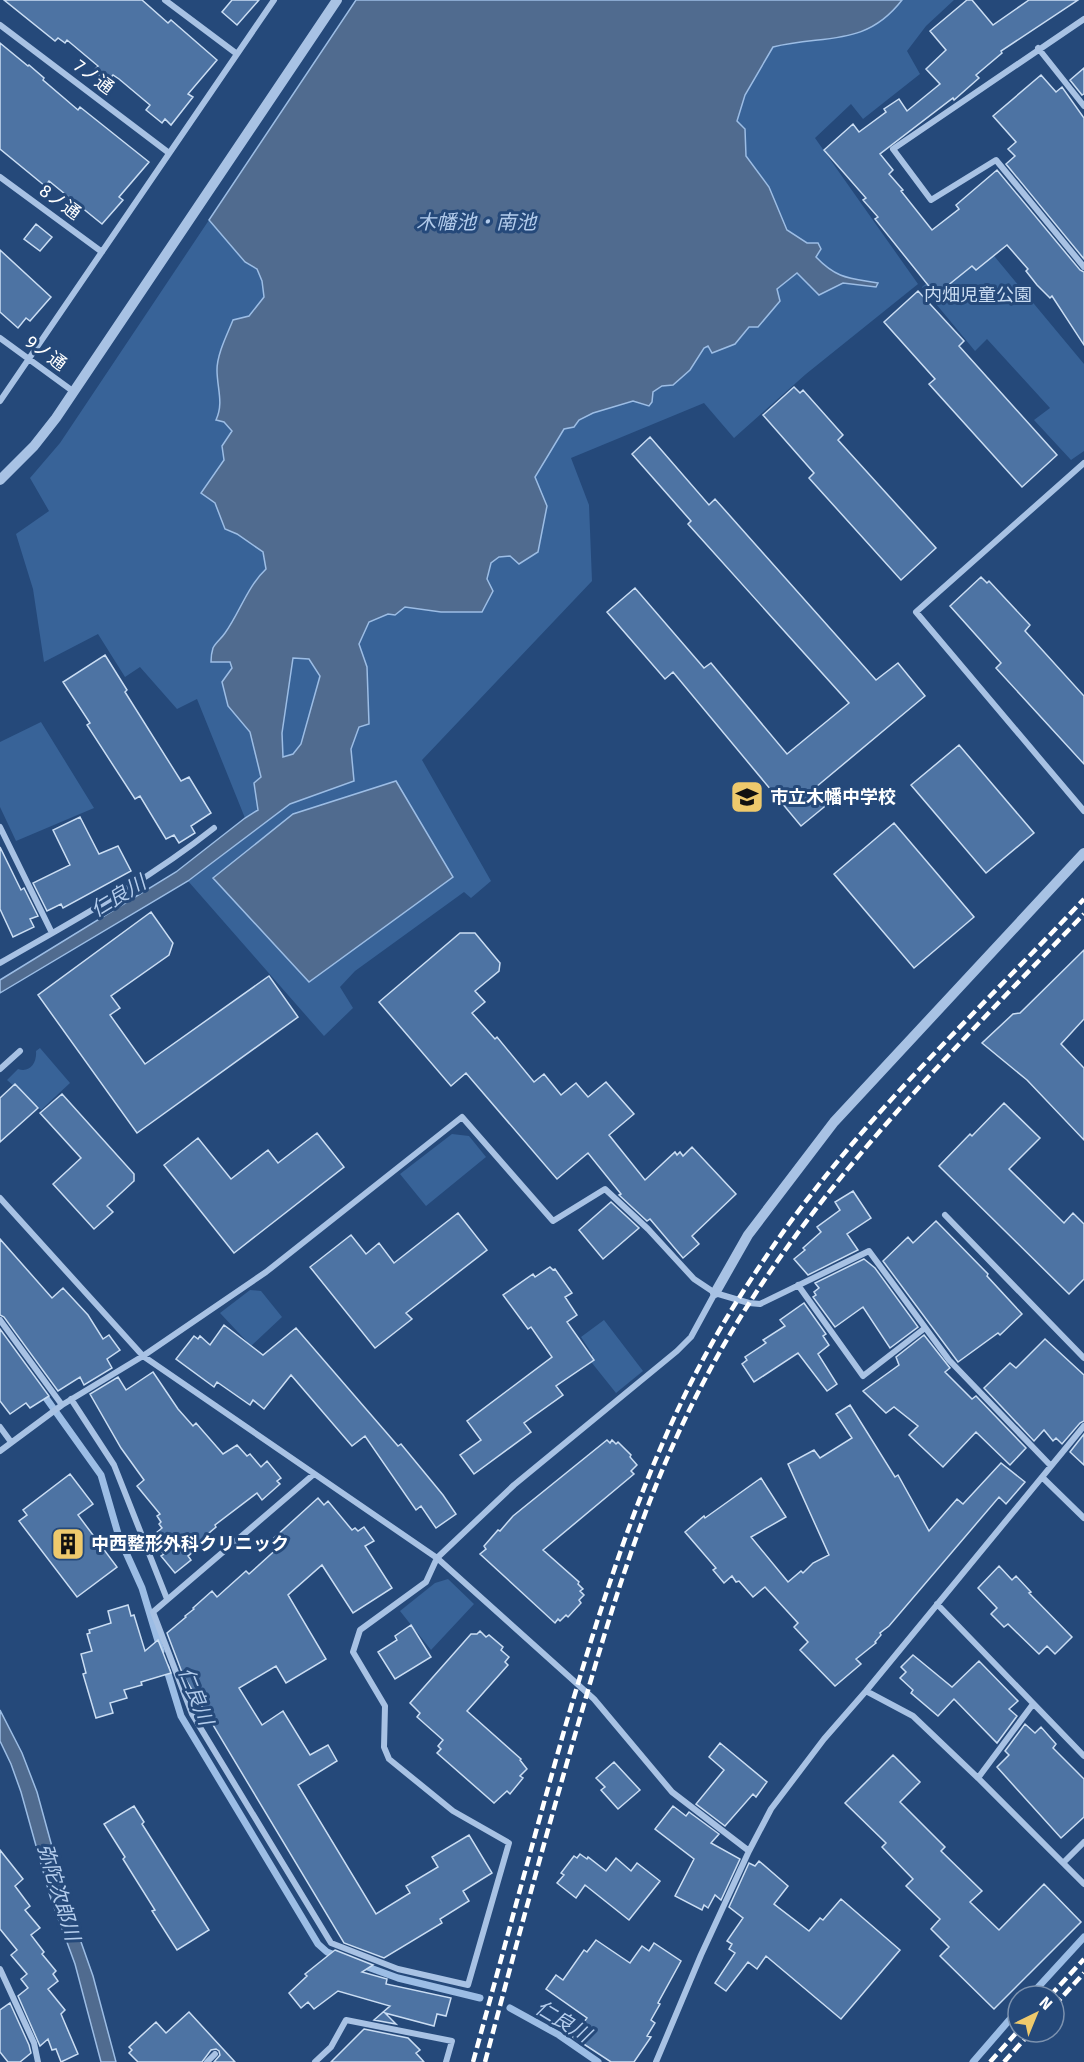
<svg xmlns="http://www.w3.org/2000/svg" width="1084" height="2062" viewBox="0 0 1084 2062" font-family="'Fira Sans','Noto Sans JP',sans-serif">
<style>
.green{fill:#386398}
.water{fill:#506b8f;stroke:#9cbde5;stroke-width:1.5;fill-rule:evenodd}
.lines{fill:none;stroke-linecap:round;stroke-linejoin:round}
.stream{stroke:#9cbde5;stroke-width:7}
.building{fill:#4d73a3;stroke:#caddf3;stroke-width:1.5}
.minor{stroke:#a8c2e4;stroke-width:6}
.tertiary{stroke:#a8c2e4;stroke-width:10}
.rail{stroke:#fff;stroke-width:4.5;stroke-dasharray:10 4.5;stroke-linecap:butt}
.labels{text-anchor:middle;stroke-width:6;stroke-linejoin:round;paint-order:stroke}
.street-label{font-size:18px;fill:#fff;stroke:#25497a}
.park-label{font-size:18px;fill:#caddf3;stroke:#25497a}
.poi-label{font-size:18px;font-weight:bold;fill:#fff;stroke:#25497a;text-anchor:start}
.water-label{font-size:20px;font-style:italic;fill:#b3ccec;stroke:#25497a}
</style>
<rect width="100%" height="100%" fill="#25497a"/>
<path class="green" d="M902 0H954L926 26 907 51 920 74 863 119 851 104 815 138 918 284 806 374 734 438 704 403 571 458 589 505 592 581 422 760 491 881 471 898 464 892 355 971 340 987 353 1008 324 1036 188 881 290 804 354 781 351 749 359 727 369 724 367 667 359 644 369 621 388 614 395 615 405 607 441 612H482L491 563 499 557 510 556 547 506 535 477 564 429 574 427 579 420 593 413 633 401 645 405 652 402 653 392 690 370 704 347 798 272 810 287 843 283H877L847 278 830 271 816 257 807 243 788 230 769 187 746 156 745 129 737 121 745 95 772 47C821 35 868 44 902 0Z
M209 220 245 262 257 269 262 281 264 297 249 316 233 320C227 335 218 353 217 369 217 387 224 403 216 420L224 422 232 431 222 446 224 460 202 493 215 503 225 529 237 534 263 552 266 569C243 590 236 622 215 645L230 662 232 669 222 682 228 706 250 732 261 777 254 783 258 810 245 818 197 699 177 709 140 667 125 677 98 634 44 662 33 589 16 534 49 511 30 478 60 443Z
M980 239 1084 364V451L1071 460 1034 420 1050 408 987 339 975 351 922 287Z
M293 658 309 659 320 676 301 744 293 754 283 757 282 733Z
M41 722 94 808 16 841 0 807V742Z
M40 1048 70 1083 41 1110 7 1080 18 1069C30 1073 37 1063 36 1051Z
M452 1134 469 1136 486 1157 426 1206 400 1174Z
M250 1290 261 1291 282 1317 251 1346 220 1313Z
M604 1320 643 1371 616 1393 592 1363V1354L581 1337Z
M448 1579 474 1604 431 1650 400 1611 435 1583Z"/>
<path class="water" d="M356 0H902C865 48 824 34 773 47L745 95 737 121 745 129 746 156 769 187 787 230 807 243H818L821 249 816 257C837 279 849 278 878 283L876 287 843 283 819 295 797 273 777 289 780 301 758 327H749L735 344 712 353 708 346 704 348 690 370 673 385 662 386 653 392 652 402 649 406 633 401 593 413 579 420 574 427 564 429 535 477 547 506 538 552 519 564 510 556 499 557 491 563 487 579 493 591 482 612H441L405 607 395 615 388 614 369 622 359 644 367 667 369 724 359 727 351 749 354 781 290 804 188 881 0 993V980L176 872 245 818 258 810 254 783 261 777 250 732 228 706 222 682 232 668 230 662H211C211 657 211 654 213 648 216 642 221 639 225 633 240 612 247 587 266 569L263 552 237 534 225 529 215 503 201 493 224 460 222 446 232 431 224 422 216 420C224 403 217 388 217 370 217 354 227 335 233 320L249 316 264 297 262 281 257 269 245 262 209 220ZM293 658 309 659 320 676 301 744 293 754 283 757 282 733Z
M396 781 453 877 309 982 213 878 293 814Z
M0 1710 22 1753 37 1792 68 1905 93 1976 116 2062H101L75 1964 50 1896 21 1792 11 1764 0 1741Z"/>
<g class="lines">
<path class="stream" d="M41 1391 101 1475 119 1537 142 1588 161 1651
M166 1667 181 1716 318 1944 327 1952 337 1956
M362 1965 398 1978 480 1998
M1030 1996 1084 1937
M510 2008 559 2035 598 2062
M973 2062 1018 2010"/>
</g>
<path class="building" d="M4 0H142L168 23 171 20 217 60 188 94 193 97 171 125 165 119 162 123 146 110 150 105 119 79 113 75 107 82 94 71 98 66 67 40 65 43 58 38 55 41Z
M232 0H259L237 25 222 12Z
M967 0H972L993 25 1029 0H1078L1001 51 1002 53 976 75 979 78 954 100 953 98 880 154 893 170 889 174 903 190 901 191 932 230 959 209 956 205 997 170 1080 270 1084 272V345L1052 296 1050 298 1037 285 1026 271 1028 269 1007 245 976 270 972 266 936 295 875 219 878 217 863 200 866 198 824 150 853 124 859 132 886 112 884 109 899 99 907 111 940 84 926 69 946 50 930 31Z
M0 43 28 66 29 65 44 78 43 80 78 110 80 107 149 162 119 197 123 200 102 224 49 181 45 186 0 149Z
M1084 68V94L1082 95 1070 80Z
M1041 75 1056 92 1062 87 1084 118V259L1006 164 1015 156 1008 149 1016 142 993 116Z
M36 224 52 237 40 251 24 239Z
M0 250 51 297 30 321 26 318 18 328 0 312Z
M918 291 964 341 959 346 1057 455 1022 487 929 384 935 379 884 322Z
M794 387 800 393 803 390 843 435 838 440 936 548 901 580 809 478 814 473 763 415Z
M650 437 709 505 715 499 876 680 898 663 925 696 816 787 829 803 801 826 673 672 665 679 607 612 635 588 704 668 711 663 787 754 849 703 688 524 691 521 632 454Z
M981 577 987 583 989 581 1030 625 1025 631 1084 696V764L996 668 1001 663 950 606Z
M105 655 127 690 125 692 181 781 189 777 211 813 191 826 195 833 179 843 174 835 166 839 140 796 135 799 87 725 90 723 63 682Z
M959 745 1034 833 986 873 911 785Z
M80 817 99 854 118 846 131 871 63 908 61 904 47 911 33 883 70 865 53 830Z
M894 823 974 917 914 968 834 874Z
M0 847 21 890 24 888 38 916 30 919 34 927 13 937 0 909Z
M151 912 173 943 169 955 111 996 120 1008 110 1015 145 1064 269 976 298 1017 137 1133 38 995Z
M460 933H475L500 963 499 971 475 991 485 1002 472 1013 495 1039 497 1037 534 1082 544 1074 561 1095 576 1083 588 1097 606 1082 634 1114 609 1135 645 1180 675 1152 677 1155 680 1152 683 1156 692 1147 736 1194 692 1236 699 1244 683 1258 650 1219 647 1221 619 1195 621 1194 588 1153 557 1179 466 1073 451 1086 379 1002Z
M1084 950V1019L1061 1044 1084 1068V1140L1027 1080 982 1043 1013 1014 1020 1013Z
M15 1084 38 1108 0 1142V1098Z
M62 1094 134 1174V1181L107 1206 113 1212 94 1229 53 1184 81 1158 40 1113Z
M1004 1103 1040 1138 1009 1169 1064 1223 1073 1213 1084 1224V1279L1069 1294 939 1166 970 1134 972 1136Z
M317 1133 344 1167 234 1253 164 1165 198 1138 231 1179 268 1150 278 1163Z
M853 1191 871 1218 847 1234 858 1250 808 1275 794 1259 805 1250 803 1248 821 1232 817 1227 840 1210 835 1202Z
M611 1202 639 1228 603 1259 579 1230Z
M458 1213 487 1250 406 1313 412 1319 375 1348 310 1267 351 1235 366 1254 379 1243 394 1263Z
M936 1221 988 1274 987 1276 1022 1314 1000 1335 998 1333 958 1362 883 1261 908 1237 913 1243Z
M0 1239 52 1298 63 1288 88 1315 103 1339 109 1335 120 1350 107 1359 112 1368 84 1385 80 1377 58 1391 4 1317 0 1315Z
M864 1259 875 1268 918 1327 890 1348 863 1307 835 1327 813 1297 816 1295 814 1292 819 1288 815 1283Z
M550 1267 553 1270 555 1269 572 1293 565 1297 577 1315 567 1322 594 1360 556 1386 563 1395 524 1423 531 1432 474 1474 460 1455 481 1440 467 1421 552 1357 531 1327 528 1329 503 1295 533 1274 535 1277Z
M804 1303 826 1334 823 1336 829 1345 818 1354 837 1384 827 1391 798 1353 754 1382 742 1364 747 1360 745 1357 766 1343 763 1340 785 1326 780 1320Z
M224 1325 263 1355 296 1328 398 1446 401 1444 443 1495 456 1514 436 1528 421 1506 416 1510 365 1436 352 1446 291 1375 264 1409 253 1400 250 1405 217 1382 214 1387 176 1359 194 1336 198 1339 200 1336 210 1345Z
M0 1329 49 1396 30 1408 26 1403 10 1414 0 1401Z
M924 1335 950 1368 945 1372 972 1399 976 1396 1026 1448 1010 1465 976 1432 943 1467 909 1435 918 1426 894 1407 886 1413 863 1391 899 1365 896 1357Z
M1045 1339 1084 1375V1421L1080 1423 1062 1444 1056 1438 1053 1441 1044 1430 1034 1441 984 1388 1010 1363 1016 1368Z
M153 1372 178 1409 193 1426 196 1423 223 1454 237 1445 247 1456 250 1454 261 1467 267 1461 281 1478 277 1481 280 1484 262 1500 257 1493 215 1525 216 1527 190 1549 193 1552 188 1556 191 1560 175 1573 161 1556 164 1554 150 1538 162 1528 159 1524 161 1522 157 1516 160 1514 137 1486 144 1480 121 1448 90 1394 118 1377 126 1390Z
M850 1405 895 1477 898 1475 929 1531 957 1499 963 1504 1001 1463 1025 1482 1006 1504 999 1497 889 1626 880 1633 881 1635 875 1642 876 1643 856 1659 861 1664 835 1686 800 1650 808 1642 794 1627 798 1623 765 1587 753 1597 739 1581 736 1582 732 1576 724 1583 713 1570 716 1568 685 1532 704 1516 705 1518 761 1478 786 1517 751 1537 788 1582 801 1571 803 1573 813 1563 829 1555 788 1464 814 1450 820 1458 852 1438 836 1414Z
M1084 1434V1465L1070 1452Z
M607 1440 610 1443 612 1440 616 1444 618 1442 631 1455 630 1457 637 1465 631 1471 634 1474 543 1550 579 1582 578 1584 583 1589 580 1591 584 1595 579 1600 581 1603 568 1617 566 1615 560 1621 558 1619 555 1623 480 1554 486 1549 484 1546 498 1530 500 1531 513 1516Z
M70 1474 93 1504 78 1515 117 1567 77 1597 19 1521 27 1515 23 1510Z
M318 1498 324 1505 328 1501 352 1530 355 1528 358 1531 364 1527 374 1541 365 1546 392 1588 353 1613 322 1565 288 1595 326 1659 286 1683 276 1666 239 1688 262 1725 283 1711 310 1755 328 1745 337 1761 298 1785 376 1914 410 1893 406 1886 438 1867 432 1857 469 1835 492 1873 463 1891 469 1901 440 1919 442 1923 384 1958 344 1943 183 1675 167 1633 186 1617 185 1616 194 1609 193 1608 212 1591 217 1597 246 1571 249 1574 281 1545 274 1538Z
M999 1566 1012 1580 1016 1576 1031 1592 1029 1593 1072 1637 1055 1654 1047 1646 1039 1654 1008 1624 1004 1627 991 1614 997 1608 978 1588Z
M128 1605 131 1616 134 1615 145 1651 158 1640 171 1673 141 1682 142 1685 124 1690 127 1698 110 1703 113 1713 96 1718 83 1674 86 1673 81 1654 92 1651 87 1634 90 1633 89 1630 111 1623 108 1611Z
M411 1625 431 1657 395 1679 378 1652 397 1640 395 1636Z
M480 1631 486 1637 489 1635 503 1647 501 1650 509 1657 505 1662 508 1665 467 1711 521 1759 520 1760 527 1769 520 1776 523 1778 510 1794 507 1791 494 1803 437 1753 441 1749 438 1746 443 1740 417 1717 420 1713 410 1703 471 1634H477Z
M913 1655 952 1687 979 1661 1018 1701 1009 1709 1017 1716 997 1743 954 1699 938 1716 911 1693 913 1690 900 1678 906 1672 901 1667Z
M1025 1724 1035 1733 1041 1727 1056 1744 1053 1748 1084 1779V1817L1061 1838 997 1767 1009 1755 1005 1751Z
M720 1743 767 1782 756 1797 753 1794 725 1826 696 1804 724 1770 709 1757Z
M893 1755 920 1782 900 1802 945 1847 941 1851 982 1891 970 1902 999 1930 1044 1884 1081 1922 994 2009 940 1956 949 1947 931 1929 940 1919 906 1886 913 1879 882 1847 886 1843 845 1803Z
M614 1762 640 1790 618 1809 601 1790 605 1787 596 1778Z
M134 1806 144 1822 142 1824 209 1930 177 1950 152 1911 155 1910 123 1859 125 1857 104 1824Z
M673 1806 686 1816 689 1812 719 1834 711 1843 740 1859 721 1900 715 1895 708 1908 704 1905 702 1910 675 1896 694 1859 655 1829Z
M0 1850 23 1879 15 1886 30 1906 25 1910 40 1928 31 1935 44 1952 42 1954 56 1971 53 1974 58 1981 48 1989 65 2010 61 2014 78 2054 61 2062 56 2049 52 2050 48 2039 40 2046 18 1996 28 1988 21 1979 27 1974 11 1955 17 1950 0 1929Z
M580 1854 587 1859 588 1857 606 1871 616 1858 631 1871 637 1863 660 1881 629 1920 585 1885 576 1898 557 1883 564 1875 561 1873 574 1856 577 1858Z
M759 1861 788 1886 774 1904 809 1931 820 1918 823 1920 841 1899 900 1950 841 2019 766 1956 757 1969 748 1962 726 1991 715 1983 735 1953 729 1949 732 1944 727 1941 743 1918 729 1907 749 1863 755 1866Z
M596 1940 630 1963 642 1946 649 1951 654 1943 681 1961 658 2003 660 2004 651 2020 655 2023 647 2036 651 2037 634 2062H611L573 2037 587 2018 546 1989 556 1975 563 1980 584 1950 587 1952Z
M335 1950 373 1965 362 1972 387 1979 386 1984 451 1998 446 2016 437 2014 434 2026 385 2013 396 2024 374 2020 390 2006 338 1991 314 2009 308 2002 301 2008 289 1993 307 1976 305 1974Z
M10 2003 29 2045 31 2053 20 2062H8L0 2052V2010Z
M189 2012 235 2062H214L220 2055 219 2051 216 2049 211 2050 202 2062H138L129 2053 132 2050 129 2047 156 2022 166 2033Z
M364 2029 408 2038 420 2050 416 2053 424 2062H331Z"/>
<g class="lines">
<path class="minor" d="M165 0 237 54
M1084 19 893 149 931 200 996 160 1084 267
M0 25 169 153
M1038 48 1084 106
M0 177 102 252
M0 338 74 392
M0 401 274 0
M1084 463 916 612 1084 811
M0 827 52 933
M0 963C73 921 147 881 214 828
M0 1069 20 1051
M0 1198 143 1356 437 1558 594 1699 672 1792 749 1851
M945 1215 1084 1358
M798 1285 863 1376 925 1328
M0 1320 62 1405
M71 1399 114 1465 167 1599
M0 1427 11 1442
M0 1451 62 1405 143 1356 266 1272 462 1117 553 1221 605 1189 648 1229 694 1279 715 1293 749 1303 760 1304 869 1251 949 1360 1051 1466
M314 1474 153 1612 192 1714 331 1943 398 1969 468 1985 509 1843 453 1811 389 1759 384 1747 385 1706 353 1652 360 1630 426 1582 437 1558 514 1485 677 1351 691 1337 715 1293
M1042 1477 1084 1518
M937 1604 1084 1756
M866 1691 913 1716 978 1778 1084 1884
M978 1778 1033 1704
M1063 1863 1084 1842
M0 1969 34 2043 38 2062
M207 2062 215 2054
M315 2062 331 2047 346 2020 452 2041 446 2062
M656 2062 701 1955 749 1851 771 1809 824 1739 866 1691 1084 1426"/>
<path class="tertiary" d="M0 480 34 446 56 418 337 0
M715 1293 748 1235 834 1122 1084 853"/>
<path class="rail" d="M1050 1996 1084 1959
M1054 2006 1084 1973
M473 2062C504 1949 534 1837 566 1724 609 1578 655 1431 737 1301 760 1265 784 1229 810 1196 892 1089 992 997 1084 899
M485 2062C517 1942 549 1823 584 1704 616 1593 650 1483 704 1381 798 1201 945 1059 1084 914
M990 2062 1018 2031
M1004 2062 1031 2032"/>
</g>
<defs>
<symbol id="school-square" viewBox="-11 -11 22 22"><rect x="-9" y="-9" width="18" height="18" rx="4" fill="#eec96c" stroke="#25497a"/><path d="M0-5L7-2L0 1L-7-2ZM-4 1L0 2.5L4 1V4Q0 6-4 4Z" fill="#111"/></symbol>
<symbol id="building-square" viewBox="-11 -11 22 22"><rect x="-9" y="-9" width="18" height="18" rx="4" fill="#eec96c" stroke="#25497a"/><path d="M-4-6H4V6H1V3H-1V6H-4ZM-2.5-4.3h1.7v1.8h-1.7ZM.8-4.3h1.7v1.8H.8ZM-2.5-1h1.7V.8h-1.7ZM.8-1h1.7V.8H.8Z" fill="#111"/></symbol>
</defs>
<g fill-rule="evenodd">
<use href="#school-square" x="728" y="778" width="38" height="38"/>
<use href="#building-square" x="49" y="1525" width="38" height="38"/>
</g>
<g class="labels">
<g class="street-label">
<text transform="translate(94 77) rotate(37)" y="6">7ノ通</text>
<text transform="translate(60 202) rotate(36)" y="6">8ノ通</text>
<text transform="translate(46 353) rotate(36)" y="6">9ノ通</text>
</g>
<g class="park-label">
<text x="978" y="301">内畑児童公園</text>
</g>
<g class="poi-label">
<text x="770" y="803">市立木幡中学校</text>
<text x="91" y="1550">中西整形外科クリニック</text>
</g>
<g class="water-label">
<text x="476" y="229">木幡池・南池</text>
<text transform="translate(118 896) rotate(-31)" y="7">仁良川</text>
<text transform="translate(196 1696) rotate(68)" y="7">仁良川</text>
<text transform="translate(59 1892) rotate(73)" y="7">弥陀次郎川</text>
<text transform="translate(563 2021) rotate(31)" y="7">仁良川</text>
</g>
</g>
<g transform="translate(1036 2014) rotate(43)"><circle r="28" fill="#25497a" stroke="#7c92af" stroke-width="1.5"/>
<path d="M0-4.5L10 22L0 15L-10 22Z" fill="#eec96c"/>
<text y="-9" font-size="16" font-weight="bold" text-anchor="middle" fill="#ffffff">N</text>
</g>
</svg>
